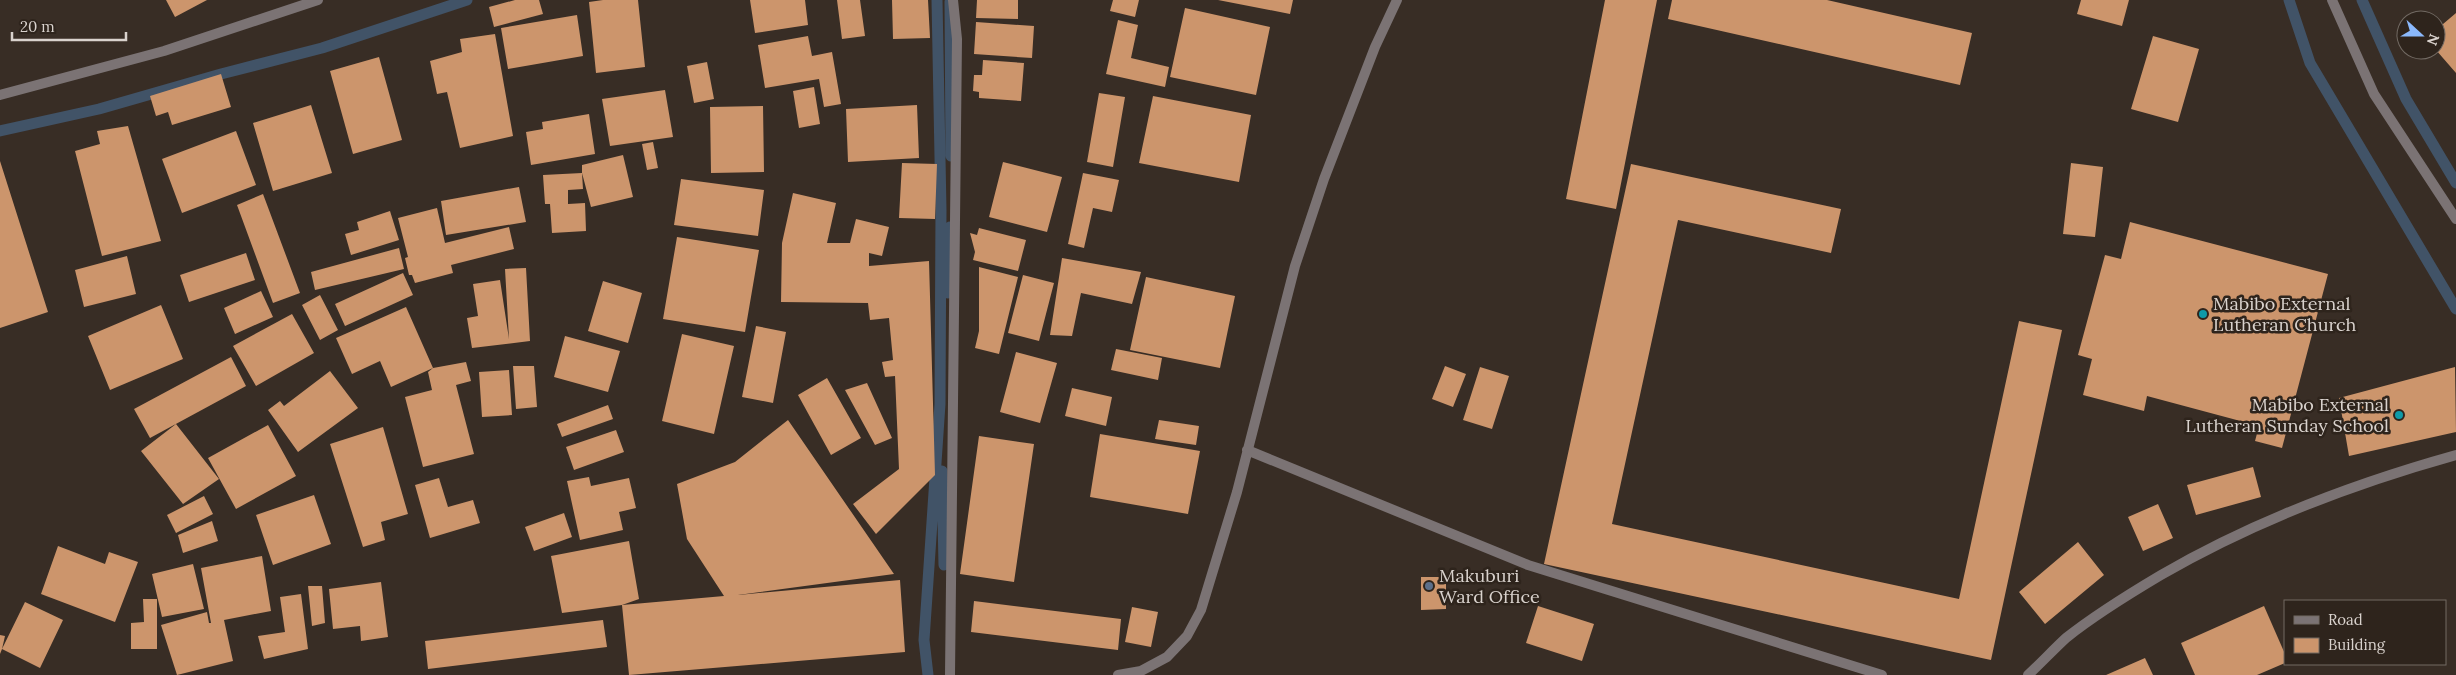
<svg xmlns="http://www.w3.org/2000/svg" width="2456" height="675" viewBox="0 0 2456 675" font-family="Lora,serif">
<style>
.lines{fill:none;stroke-linecap:round;stroke-linejoin:round}
.stream{stroke:#415367;stroke-width:11}
.building{fill:#cc956c}
.minor{stroke:#7b7374;stroke-width:10}
.tertiary{stroke:#7b7374;stroke-width:10}
.culture-dot{fill:#0f9aa8;stroke:#2e241c;stroke-width:2}
.service-dot{fill:#5c6f8a;stroke:#2e241c;stroke-width:2}
.labels{text-anchor:middle;stroke-width:5;stroke-linejoin:round;paint-order:stroke}
.poi-label{font-size:18px;fill:#d9d2cd;stroke:#2e241c;text-anchor:start}
</style>
<rect width="100%" height="100%" fill="#382d25"/>
<g class="lines">
<path class="stream" d="M2289 0 2310 63 2456 309
M2362 0 2406 99 2456 183
M950 2 951 156
M0 131 99 109 221 74 322 48 467 0
M948 293 950 227
M942 471 944 565
M928 675 924 640 940 404 941 210 937 0"/>
</g>
<path class="building" d="M166 0H207L175 17Z
M515 0H539L543 14 494 27 489 7Z
M603 0H638L645 67 596 73 589 2Z
M750 0H805L808 25 755 33Z
M837 0H860L865 36 842 39Z
M892 0H928L930 38 893 39Z
M977 0H1018V19L976 18Z
M1113 0H1139L1135 17 1110 11Z
M1218 0H1293L1290 14Z
M1605 0H1657L1616 209 1566 199Z
M1672 0H1827L1972 33 1960 85 1668 19Z
M2081 0H2129L2122 26 2077 14Z
M1185 8 1270 27 1256 95 1170 77Z
M2456 13V73L2436 50V30Z
M577 15 583 56 508 69 501 28Z
M1118 20 1138 25 1131 58 1169 67 1165 87 1106 74Z
M976 22 1034 26 1032 58 974 54Z
M495 34 513 136 460 148 447 92 437 94 430 61 462 52 460 39Z
M808 36 812 56 832 52 841 104 824 107 819 79 765 88 758 45Z
M2153 36 2199 49 2178 122 2131 109Z
M379 57 402 140 353 154 330 71Z
M983 60 1024 63 1021 101 979 98V92L973 91 974 75H982Z
M707 62 714 99 694 103 687 66Z
M221 74 231 107 172 125 168 112 156 116 150 96Z
M814 87 820 124 799 128 793 91Z
M665 90 673 137 610 146 602 99Z
M1099 93 1125 97 1113 167 1087 162Z
M1153 96 1251 115 1239 182 1139 163Z
M311 105 332 173 273 191 253 123Z
M917 105 919 158 848 162 846 109Z
M763 106 764 172 711 173 710 107Z
M589 114 595 154 531 165 526 132 543 129 542 122Z
M128 126 161 241 102 256 75 151 100 144 97 131Z
M236 131 256 185 182 213 162 159Z
M653 142 658 168 647 170 642 144Z
M623 155 633 197 591 207 582 173 583 189 568 190V204L585 203 586 231 552 233 550 204H545L543 175 582 173V165Z
M0 161 48 312 0 328Z
M1003 162 1062 177 1047 232 989 217Z
M902 163 937 164 935 219 899 218Z
M2071 163 2103 167 2095 237 2063 234Z
M1631 164 1841 209 1831 253 1678 220 1612 524 1959 599 2019 321 2062 330 1991 660 1544 564Z
M1083 173 1119 180 1112 212 1093 208 1084 248 1068 244Z
M681 179 764 190 758 236 674 225Z
M519 187 526 222 446 235 441 201Z
M793 193 836 203 827 243H850L856 219 889 227 882 256 869 253V266L929 261 935 475 876 534 853 504 899 469 895 376 885 377 882 362 893 360 889 318 870 320 868 303 781 302 782 243Z
M263 194 300 293 273 303 237 205Z
M437 208 445 243 509 227 514 249 451 265 453 273 415 283 412 275H409L405 258 408 257 398 218Z
M390 211 399 240 351 255 345 234 359 230 357 222Z
M2130 222 2328 274 2282 448 2255 441 2259 426 2147 396 2144 411 2083 395 2092 359 2078 355 2105 255 2121 259Z
M979 228 1026 240 1018 271 973 260 975 252 970 233 977 235Z
M677 237 759 250 745 332 663 319Z
M399 248 404 269 315 290 311 272Z
M246 253 255 280 189 302 180 275Z
M127 256 136 294 84 307 75 270Z
M1062 258 1141 272 1132 304 1081 293 1072 336 1050 335Z
M979 267 1018 277 999 354 975 348 979 331Z
M526 268 530 341 472 348 467 318 478 316 473 284 500 280 509 339 505 269Z
M403 273 413 295 345 326 335 304Z
M1023 275 1054 283 1039 341 1008 333Z
M1146 277 1235 296 1220 368 1130 350Z
M603 281 642 293 628 343 588 331Z
M261 291 273 317 235 334 224 308Z
M320 295 338 330 320 340 302 305Z
M161 305 183 359 110 390 88 336Z
M406 307 433 368 391 387 380 361 352 374 336 338Z
M292 314 314 353 256 386 233 346Z
M756 326 786 332 773 403 742 397Z
M682 334 734 346 714 434 662 421Z
M565 336 620 351 608 392 554 377Z
M1116 349 1162 358 1158 380 1111 370Z
M1016 352 1057 363 1040 423 1000 412Z
M231 357 246 386 150 438 134 409Z
M466 362 471 381 456 385 474 454 423 467 405 397 432 390 428 372 433 368Z
M513 366H534L537 407 516 409Z
M1445 366 1466 374 1453 407 1432 399Z
M1480 367 1509 376 1492 429 1463 420Z
M2455 367 2456 432 2349 456 2339 398Z
M509 370 512 415 482 417 479 372Z
M330 371 358 408 298 452 268 410 280 401 284 406Z
M827 378 861 438 831 455 798 395Z
M867 383 892 438 875 445 845 390Z
M1072 388 1112 397 1106 426 1065 416Z
M608 405 613 419 562 437 557 424Z
M788 420 894 574 738 595 900 580 905 652 629 675 622 605 724 596 687 539 677 484 735 462Z
M1159 420 1199 426 1196 445 1155 439Z
M176 424 219 479 183 504 141 451Z
M268 425 296 476 236 509 208 458Z
M383 427 408 514 381 522 385 540 363 547 330 444Z
M616 430 624 452 574 470 566 447Z
M1100 434 1200 451 1188 514 1090 497Z
M979 436 1034 444 1014 582 960 574Z
M2253 467 2261 497 2196 515 2187 485Z
M589 477 591 486 629 478 636 508 619 512 623 530 580 540 567 481Z
M439 478 448 507 473 500 480 523 430 538 415 485Z
M314 495 331 544 273 565 256 515Z
M204 496 213 514 176 533 167 515Z
M2158 504 2173 538 2143 551 2128 517Z
M564 513 572 537 534 551 525 527Z
M212 521 218 541 183 553 178 535Z
M629 541 639 599 622 605 562 613 551 556Z
M2078 542 2104 575 2045 624 2019 592Z
M58 546 105 564 109 552 138 562 115 622 41 594Z
M262 556 271 611 224 620 233 661 177 675 161 625 207 612 209 623H211L201 568Z
M193 564 204 609 162 617 152 574Z
M1421 577H1446V609L1421 610Z
M381 582 388 637 361 641 360 626 333 629 329 589Z
M308 586H322L325 623 312 626Z
M301 594 308 649 264 659 258 636 285 632 280 597Z
M143 599H157V649H131V623L144 622Z
M974 601 1121 619 1118 650 971 632Z
M25 602 63 620 40 668 2 649 0 654V635L5 636 2 649Z
M1538 606 1594 624 1582 661 1526 643Z
M2264 606 2285 654V663L2257 675H2195L2181 643Z
M1132 607 1158 612 1151 647 1125 642Z
M603 620 607 647 428 669 425 641Z
M2145 658 2153 675H2106Z"/>
<g class="lines">
<path class="minor" d="M0 95 164 51 318 0
M1247 450 1528 565 1882 675
M950 675 957 39 953 0
M1118 675 1141 671 1167 657 1187 636 1201 610 1237 492 1295 266 1324 179 1375 47 1397 0
M2028 675C2041 663 2053 650 2066 638 2096 614 2129 594 2161 575 2254 521 2352 484 2456 455"/>
<path class="tertiary" d="M2332 0 2374 94 2456 219"/>
</g>
<g class="culture-dot">
<circle cx="2203" cy="314" r="5"/>
<circle cx="2399" cy="415" r="5"/>
</g>
<circle class="service-dot" cx="1429" cy="586" r="5"/>
<g class="labels">
<g class="poi-label">
<text x="2213" y="310">Mabibo External<tspan x="2213" dy="21">Lutheran Church</tspan></text>
<text x="2389" y="411" text-anchor="end">Mabibo External<tspan x="2389" dy="21">Lutheran Sunday School</tspan></text>
<text x="1439" y="582">Makuburi<tspan x="1439" dy="21">Ward Office</tspan></text>
</g>
</g>
<rect x="2284" y="600" width="162" height="65" fill="#2e241c" stroke="#726a63"/>
<rect x="2294" y="616" width="25" height="8" fill="#7b7374" stroke="#726a63"/>
<text x="2328" y="625" font-size="15" fill="#d9d2cd">Road</text>
<rect x="2294" y="638" width="25" height="15" fill="#cc956c" stroke="#726a63"/>
<text x="2328" y="650" font-size="15" fill="#d9d2cd">Building</text>
<g transform="translate(2421 35) rotate(111)"><circle r="24" fill="#2e241c" stroke="#726a63"/>
<path d="M0-4L9 19L0 12L-9 19Z" fill="#8bb9fc"/>
<text y="-8" font-size="14" font-weight="bold" text-anchor="middle" fill="#d9d2cd">N</text>
</g>
<path d="M12 32v8h114v-8" fill="none" stroke="#d9d2cd" stroke-width="2.5"/>
<text x="20" y="32" font-size="15" fill="#d9d2cd" stroke="#2e241c" stroke-width="4" paint-order="stroke">20 m</text>
</svg>
